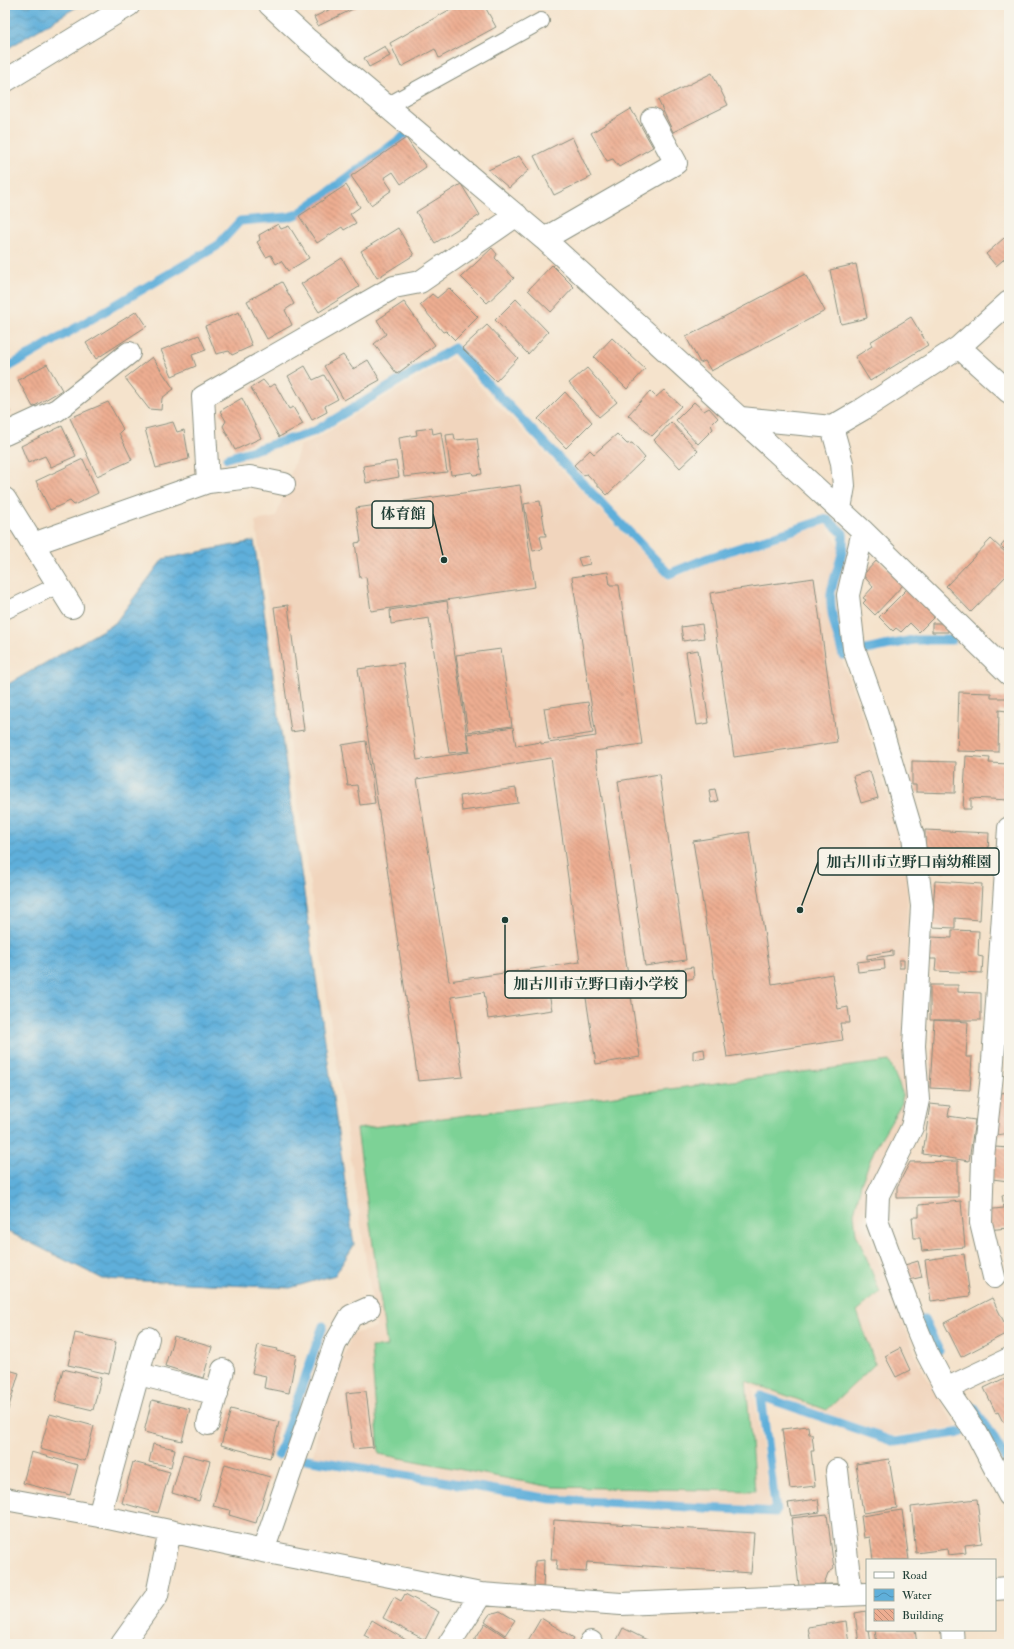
<svg xmlns="http://www.w3.org/2000/svg" width="1014" height="1649" viewBox="0 0 1014 1649" font-family="'IM FELL Double Pica','Noto Serif JP',serif">
<style>
.built{fill:#f1d5bd}
.pitch{fill:#7dd296;stroke:#4e8865}
.water{fill:url(#water-waves);stroke:#3f7687}
.lines{fill:none;stroke-linecap:round;stroke-linejoin:round}
.stream{stroke:#5fafda;stroke-width:9}
.building{fill:url(#building-back-hatch);fill-rule:evenodd}
.service-casing{stroke:#8a9080;stroke-width:18}
.minor-casing{stroke:#8a9080;stroke-width:24}
.tertiary-casing{stroke:#8a9080;stroke-width:24}
.service{stroke:#fff;stroke-width:16}
.minor{stroke:#fff;stroke-width:22}
.tertiary{stroke:#fff;stroke-width:22}
.leader{fill:none;stroke:#1f3d34;stroke-width:1.5}
.callout-dot{fill:#1f3d34;stroke:#f7f3e8;stroke-width:1.5}
.callout{fill:#f7f3e8;stroke:#1f3d34;stroke-width:1.5}
.callout-label{font-size:15px;text-anchor:middle;font-weight:bold;fill:#1f3d34}
</style>
<defs>
<pattern id="water-waves" width="16" height="10" patternUnits="userSpaceOnUse"><rect width="16" height="10" fill="#5fafda"/><path d="M0 5q4-4 8 0t8 0" fill="none" stroke="#4e90b2"/></pattern>
<pattern id="building-back-hatch" width="6" height="6" patternUnits="userSpaceOnUse"><rect width="6" height="6" fill="#edad91"/><path d="M-1 5l2 2M0 0l6 6M5-1l2 2" fill="none" stroke="#bf8e77"/></pattern>
</defs>
<rect width="100%" height="100%" fill="#f7f3e8"/>
<filter id="ink" filterUnits="userSpaceOnUse"><feTurbulence type="fractalNoise" baseFrequency=".025" numOctaves="2"/><feDisplacementMap in="SourceGraphic" scale="8" xChannelSelector="R" yChannelSelector="G"/><feConvolveMatrix kernelMatrix="1 2 1 2 8 2 1 2 1" color-interpolation-filters="sRGB"/></filter>
<filter id="wash" filterUnits="userSpaceOnUse"><feTurbulence type="fractalNoise" baseFrequency=".012" numOctaves="4" result="noise"/><feDisplacementMap in="SourceGraphic" scale="16" xChannelSelector="R" yChannelSelector="G"/><feGaussianBlur stdDeviation="0.9" result="paint"/><feColorMatrix in="noise" values="0 0 0 0 0 0 0 0 0 0 0 0 0 0 0 0 0 1.4 0 .05"/><feComposite in="paint" operator="in"/></filter>
<g filter="url(#wash)">
<rect width="100%" height="100%" fill="#f5e3cc"/>
<path class="built" d="M452 358 669 581 711 562 826 525 839 546 827 596 829 623 878 762 907 864 908 956 903 1052 908 1081 907 1112 876 1176 866 1203V1222L874 1249 919 1364 956 1427 893 1436 753 1388 770 1510 553 1496 313 1456 319 1424 352 1334 376 1328 265 582 255 521 276 517 300 446 323 435 349 418Z"/>
<path class="pitch" d="M889 1061 902 1092V1103L875 1148 861 1184 854 1213 856 1233 880 1292 857 1311 875 1364 827 1410 746 1381 755 1491 552 1487 379 1454 371 1347H387L357 1129Z"/>
<path class="water" d="M5 5H80L5 50Z
M254 541 354 1245 335 1275 290 1288 103 1279 5 1230V686L115 623 163 559Z"/>
<g class="lines">
<path class="stream" d="M5 369 217 246 240 221 288 217 298 214 404 136
M227 458 313 432 454 348 669 574 708 558 827 519 843 533C846 554 834 573 831 593 829 612 838 637 843 655L913 640H952
M924 1319 939 1351
M974 1408 988 1428 1009 1464
M278 1455 323 1326
M306 1459 551 1499 776 1512 761 1396 895 1442 962 1432"/>
</g>
<g id="blocks">
<path class="building" d="M339 5H356L357 7 318 26 314 17Z
M458 5H484L496 27 439 58 435 49 401 67 390 43Z
M385 46 390 56 369 67 364 58Z
M712 73 728 105 673 132 658 100Z
M631 109 653 147 619 167 613 159 607 161 591 133Z
M572 137 591 177 554 195 534 156Z
M406 138 426 167 401 184 393 172 384 178 392 190 371 205 351 176Z
M519 156 529 170 509 188 488 170Z
M5 159 9 165 5 168Z
M461 184 480 215 435 243 416 212Z
M346 185 360 207 350 214 356 223 344 230 342 227 317 243 299 216Z
M278 224 281 229 289 226 309 258 288 271 281 261 276 264 271 255 266 257 257 242 260 240 259 235Z
M398 228 414 255 377 278 361 251Z
M1004 238 1009 243V255L996 266 986 254Z
M492 248 497 254 495 258 514 278 487 303 461 277Z
M342 258 359 287 319 312 301 284Z
M856 264 867 318 841 324 830 270Z
M552 265 574 287 551 312 528 290Z
M805 274 825 311 711 371 705 361 700 363 686 337Z
M282 282 294 304 285 310 292 325 267 339 247 301Z
M449 288 478 317 455 340 446 331 443 332 420 305 432 294 437 298Z
M516 299 548 332 528 354 495 320Z
M404 302 435 345 397 374 374 344 386 334 377 320Z
M137 311 147 326 96 359 86 343Z
M239 312 252 346 232 355 229 351 216 354 205 326Z
M911 317 928 345 870 381 855 357 872 346 870 342Z
M487 325 518 358 496 381 462 348Z
M199 335 206 350 192 355 196 366 172 376 161 350Z
M612 338 645 369 627 389 594 357Z
M343 355 353 369 368 360 380 380 344 400 324 366Z
M152 357 174 389 162 398 161 410 149 409 125 378Z
M47 364 62 390 33 407 18 380Z
M305 366 313 380 324 375 338 399 325 406 327 412 312 420 288 376Z
M587 368 617 402 599 417 569 383Z
M263 380 269 387 275 384 289 409 293 407 303 424 279 437 251 388Z
M664 390 681 406 652 436 628 415 650 391 656 397Z
M565 392 592 422 566 448 538 419Z
M242 398 261 438 235 450 223 426 226 421 220 411Z
M108 402 123 429 119 433 132 460 97 476 70 418Z
M694 402 704 411 709 408 718 418 711 425 713 429 698 444 676 420Z
M5 404 10 412 5 415Z
M173 422 177 432 184 430 189 459 156 468 145 429Z
M671 422 698 451 680 468 654 440Z
M62 426 76 456 51 467 45 456 28 463 21 446Z
M432 428 433 434 441 432 447 472 404 477 399 438 417 435 416 430Z
M454 434 455 440 477 438 482 474 473 475 472 472 451 475 446 435Z
M617 434 627 444 632 443 645 458 607 495 587 474 583 475 574 465 590 450 594 454Z
M83 459 98 493 74 505 70 501 50 510 36 481Z
M396 461 399 477 366 483 363 466Z
M520 485 535 587 371 611 366 577 360 578 355 543 361 542 356 508Z
M540 501 546 536H540L543 549 533 551 524 504Z
M1009 537V554L1001 546Z
M991 539 1009 556V573L971 612 946 586Z
M588 556 590 564 581 566 578 558Z
M877 560 904 584 875 615 863 603 866 600 863 598 873 587 863 575Z
M608 572 610 585H619L642 744 595 751 640 1057 596 1064 583 978 547 983 552 1010 488 1019 484 992 451 997 463 1077 418 1081 358 669 403 663 417 760 470 752 467 734 513 727 516 746 541 742V744L596 736 572 577ZM551 758 580 962 449 981 417 779Z
M814 578 837 742 734 757 710 593Z
M908 588 936 615 919 632 910 623 901 632 896 628 893 631 879 617Z
M447 601 469 751 449 753 429 618 391 624 390 610Z
M288 605 304 730 291 732 274 607Z
M932 623H948V632H932Z
M702 624 704 638 683 641 681 627Z
M501 649 512 726 468 732 456 655Z
M698 650 709 723 697 725 686 652Z
M959 692 991 693V698H1007V711L999 710 998 752 957 751Z
M588 702 593 733 549 740 544 708Z
M366 741 375 803 360 805 357 785 348 786 342 745Z
M966 756 990 758 989 763 1009 764V800L971 798V809H963Z
M912 761 956 762 955 793 916 792V785H912Z
M870 771 878 798 861 803 853 776Z
M659 774 686 960 645 966 618 781Z
M516 788 518 803 462 811 460 796Z
M715 789 718 801 711 803 709 790Z
M925 830 989 833 987 873 932 871 933 849 925 848Z
M749 832 772 984 832 974 838 1009 848 1007 850 1023H840L843 1040 727 1057 693 841Z
M935 881 982 884 980 920 955 918V928L932 927Z
M952 930 979 931 978 956 983 957 982 973 935 971 936 959H930L931 937 952 938Z
M893 951V955L867 959V955Z
M884 959 885 969 858 972 857 962Z
M899 960H904V968H899Z
M693 967 694 978 676 982 674 970Z
M930 985H958V992L981 993V1020H930Z
M1008 1005H1009V1046L1006 1045Z
M934 1020 968 1022 966 1057H972L970 1090 930 1088Z
M704 1049 705 1058 693 1060V1051Z
M1009 1092V1133L997 1135 993 1094Z
M930 1104 950 1106 948 1116 975 1120 969 1161 923 1154Z
M995 1147 1009 1148V1181L992 1179Z
M958 1161V1197L897 1198V1187L910 1162Z
M1009 1194V1228L986 1230 984 1210 1004 1208 1002 1195Z
M961 1201 965 1247 922 1251 920 1238H914L912 1217H919V1205Z
M964 1254 970 1296 931 1301 925 1260Z
M918 1261 922 1277 909 1280 905 1265Z
M992 1298 1009 1332 961 1357 944 1323Z
M75 1333 116 1342 109 1374 68 1365Z
M174 1336 212 1347 203 1378 165 1366Z
M258 1345 278 1349 277 1351 296 1355 289 1393 264 1388 266 1376 252 1373Z
M900 1348 910 1370 896 1377 885 1356Z
M5 1369 19 1373 5 1419Z
M63 1369 101 1378 93 1410 55 1401Z
M1009 1376V1419L1003 1422 998 1412 996 1413 984 1388Z
M366 1391 373 1447 353 1449 346 1393Z
M152 1400 190 1409 182 1441 144 1432Z
M231 1409 279 1422 270 1458 221 1445Z
M50 1414 94 1426 85 1461 40 1449Z
M808 1426 809 1434H812L814 1451H811L815 1486 790 1489 782 1429Z
M153 1444 175 1449 171 1467 149 1462Z
M31 1452 78 1465 70 1495 23 1483Z
M183 1454 210 1461 199 1501 172 1493Z
M889 1459 897 1508 863 1513 856 1464Z
M133 1462 170 1472 158 1513 122 1503Z
M225 1464 270 1477 256 1523 229 1515 230 1510 213 1506Z
M818 1499 820 1512 791 1516 788 1503Z
M977 1499 982 1543 965 1545 966 1553 948 1555 947 1549 916 1553 911 1507Z
M902 1510 909 1560H873L870 1537 864 1538 861 1516Z
M827 1514 834 1569 828 1573 824 1584 799 1586 791 1518Z
M554 1520 754 1533 751 1573 587 1562 586 1572 556 1570 557 1560H551Z
M544 1560 543 1590H534L535 1561Z
M405 1594 439 1612 425 1640 383 1618 394 1597 401 1601Z
M500 1611 515 1620 505 1635 485 1621 490 1614Z
M866 1611 867 1630H869L871 1644H859L855 1613Z
M541 1618 574 1638 570 1644H526Z
M372 1620 411 1643 410 1644H365L369 1638 364 1635Z
M846 1621 849 1644H811L808 1627Z
M485 1623 516 1644H472Z
M623 1628 649 1641 647 1644H615Z
M875 1630H915L917 1644H877Z"/>
</g>
</g>
<g filter="url(#ink)">
<use href="#blocks" fill-opacity="0" stroke="#8a9080" stroke-width="1"/>
<g class="lines">
<defs>
<path id="service" d="M387 106 541 21
M5 611 58 585"/>
<path id="minor" d="M270 5 308 40 544 239 863 531 1009 674
M544 239 676 163 652 119
M959 347 1009 392
M741 418 832 427 863 409 959 347 1009 302
M832 427 842 463 844 486 840 509
M5 434 57 410 129 353
M208 482 203 397 394 287 420 282 517 215
M5 499 72 607
M863 531 848 595 854 649 877 714 913 836 922 906 914 1046 918 1100 912 1127 878 1195 877 1221 915 1324 927 1353 946 1389 977 1434 1009 1495
M33 544 208 482 250 477 284 484
M994 1277 981 1223 983 1157 992 1075 1009 828
M139 1374 217 1394
M946 1389 1009 1359
M208 1424 223 1370
M837 1470 851 1594
M5 1499 99 1516 263 1551 481 1594 621 1604 867 1594
M99 1516 148 1338
M263 1551 335 1344 351 1316 369 1308
M995 1589 1009 1588
M952 1630 953 1644
M122 1644 157 1595 170 1531
M449 1644 481 1594
M590 1644 591 1642"/>
<path id="tertiary" d="M5 81 129 5"/>
</defs>
<use href="#service" class="service-casing"/>
<use href="#minor" class="minor-casing"/>
<use href="#tertiary" class="tertiary-casing"/>
<use href="#service" class="service"/>
<use href="#minor" class="minor"/>
<use href="#tertiary" class="tertiary"/>
</g>
</g>
<path class="leader" d="M444 560L433 514M800 910L818 862M505 920L505 984"/>
<g class="callout-dot">
<circle cx="444" cy="560" r="4"/>
<circle cx="800" cy="910" r="4"/>
<circle cx="505" cy="920" r="4"/>
</g>
<g class="callout">
<rect x="372" y="501" width="61" height="27" rx="4"/>
<rect x="818" y="848" width="181" height="27" rx="4"/>
<rect x="505" y="971" width="181" height="27" rx="4"/>
</g>
<g class="callout-label">
<text x="403" y="519">体育館</text>
<text x="909" y="867">加古川市立野口南幼稚園</text>
<text x="596" y="989">加古川市立野口南小学校</text>
</g>
<rect width="1014" height="1649" fill="none" stroke="#f7f3e8" stroke-width="20"/>
<rect x="866" y="1559" width="130" height="72" fill="#f7f3e8" stroke="#a1aaa0"/>
<rect x="874" y="1572" width="20" height="6" fill="#ffffff" stroke="#a1aaa0"/>
<text x="902" y="1579" font-size="12" fill="#1f3d34">Road</text>
<rect x="874" y="1589" width="20" height="12" fill="url(#water-waves)" stroke="#a1aaa0"/>
<text x="902" y="1599" font-size="12" fill="#1f3d34">Water</text>
<rect x="874" y="1609" width="20" height="12" fill="url(#building-back-hatch)" stroke="#a1aaa0"/>
<text x="902" y="1619" font-size="12" fill="#1f3d34">Building</text>
</svg>
